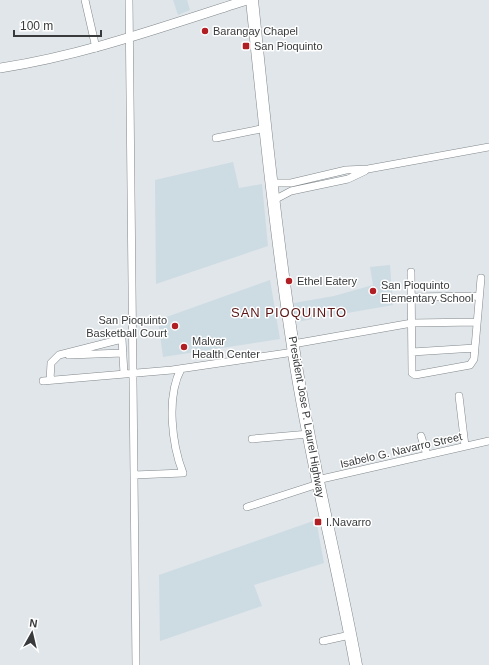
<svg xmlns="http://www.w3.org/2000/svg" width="489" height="665" viewBox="0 0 489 665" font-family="Helvetica,sans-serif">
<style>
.built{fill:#cddbe3}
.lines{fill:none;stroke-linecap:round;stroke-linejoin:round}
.street-casing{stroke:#82888b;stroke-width:8}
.secondary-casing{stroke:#82888b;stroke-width:10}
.highway-casing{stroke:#82888b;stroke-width:13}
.street{stroke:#fff;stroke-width:7}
.secondary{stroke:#fff;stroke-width:9}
.highway{stroke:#fff;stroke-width:12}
.poi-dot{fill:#b01f23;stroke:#fff;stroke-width:1.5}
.labels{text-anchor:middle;stroke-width:3;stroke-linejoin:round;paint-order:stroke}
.poi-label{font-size:11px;fill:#383a3c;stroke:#fff;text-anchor:start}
.street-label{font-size:11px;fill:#383a3c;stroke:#fff}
.quarter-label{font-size:13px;letter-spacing:1px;fill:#591413;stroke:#fff}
</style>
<rect width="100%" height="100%" fill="#e0e6ea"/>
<path class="built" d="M173 0H187L190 10 178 15Z
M233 162 239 188 262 184 268 246 156 284 155 180Z
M390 265 393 305 296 322 294 303 334 296 373 285 370 267Z
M270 280 280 339 163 357 158 320Z
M316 520 324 563 254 585 262 606 160 641 159 575Z"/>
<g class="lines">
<defs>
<path id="street" d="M85 0 96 48
M129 0 136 665
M216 138 266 128
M272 183H291L346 170 368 169 489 147
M274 200 291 191 348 179 365 171
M411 272 412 373 415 375 470 365 474 359 481 278
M411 297 479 296
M293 344 412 323 477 322
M412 352 475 348
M69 355 123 353
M50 380 51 363 59 355 122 339 124 374
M43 381 172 370 294 352
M459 396 465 446
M421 436 427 455
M252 439 309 434
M134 475 183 473C172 445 166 397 181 369
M317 480 489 441
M247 507 318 484
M323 641 350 635"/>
<path id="secondary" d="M0 68C85 55 165 26 247 0"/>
<path id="highway" d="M252 0C264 118 276 236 294 353 310 458 337 561 356 665"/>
</defs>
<use href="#street" class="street-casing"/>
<use href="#secondary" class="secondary-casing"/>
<use href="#highway" class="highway-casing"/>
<use href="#street" class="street"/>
<use href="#secondary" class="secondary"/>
<use href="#highway" class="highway"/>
</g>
<g class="poi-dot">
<circle cx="205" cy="31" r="4"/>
<rect x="242" y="42" width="8" height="8" rx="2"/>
<circle cx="289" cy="281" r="4"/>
<circle cx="373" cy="291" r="4"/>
<circle cx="175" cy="326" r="4"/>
<circle cx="184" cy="347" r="4"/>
<rect x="314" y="518" width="8" height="8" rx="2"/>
</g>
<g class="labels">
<g class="poi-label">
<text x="213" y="35">Barangay Chapel</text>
<text x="254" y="50">San Pioquinto</text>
<text x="297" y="285">Ethel Eatery</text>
<text x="381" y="289">San Pioquinto<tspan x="381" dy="13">Elementary School</tspan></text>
<text x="167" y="324" text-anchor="end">San Pioquinto<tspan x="167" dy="13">Basketball Court</tspan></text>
<text x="192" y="345">Malvar<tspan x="192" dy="13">Health Center</tspan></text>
<text x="326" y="526">I.Navarro</text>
</g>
<g class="street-label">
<text transform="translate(307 417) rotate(80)" y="4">President Jose P. Laurel Highway</text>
<text transform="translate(401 450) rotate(-13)" y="4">Isabelo G. Navarro Street</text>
</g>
<g class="quarter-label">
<text x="289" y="317">SAN PIOQUINTO</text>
</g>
</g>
<g transform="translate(32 633) rotate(8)" stroke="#ffffff" stroke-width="3" paint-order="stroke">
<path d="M0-3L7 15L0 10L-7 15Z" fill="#383a3c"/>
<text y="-6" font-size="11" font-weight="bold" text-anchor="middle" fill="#383a3c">N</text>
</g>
<path d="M14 30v6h87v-6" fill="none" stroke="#383a3c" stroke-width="2"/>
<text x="20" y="30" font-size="12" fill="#383a3c" stroke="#ffffff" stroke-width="3" paint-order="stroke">100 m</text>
</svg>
